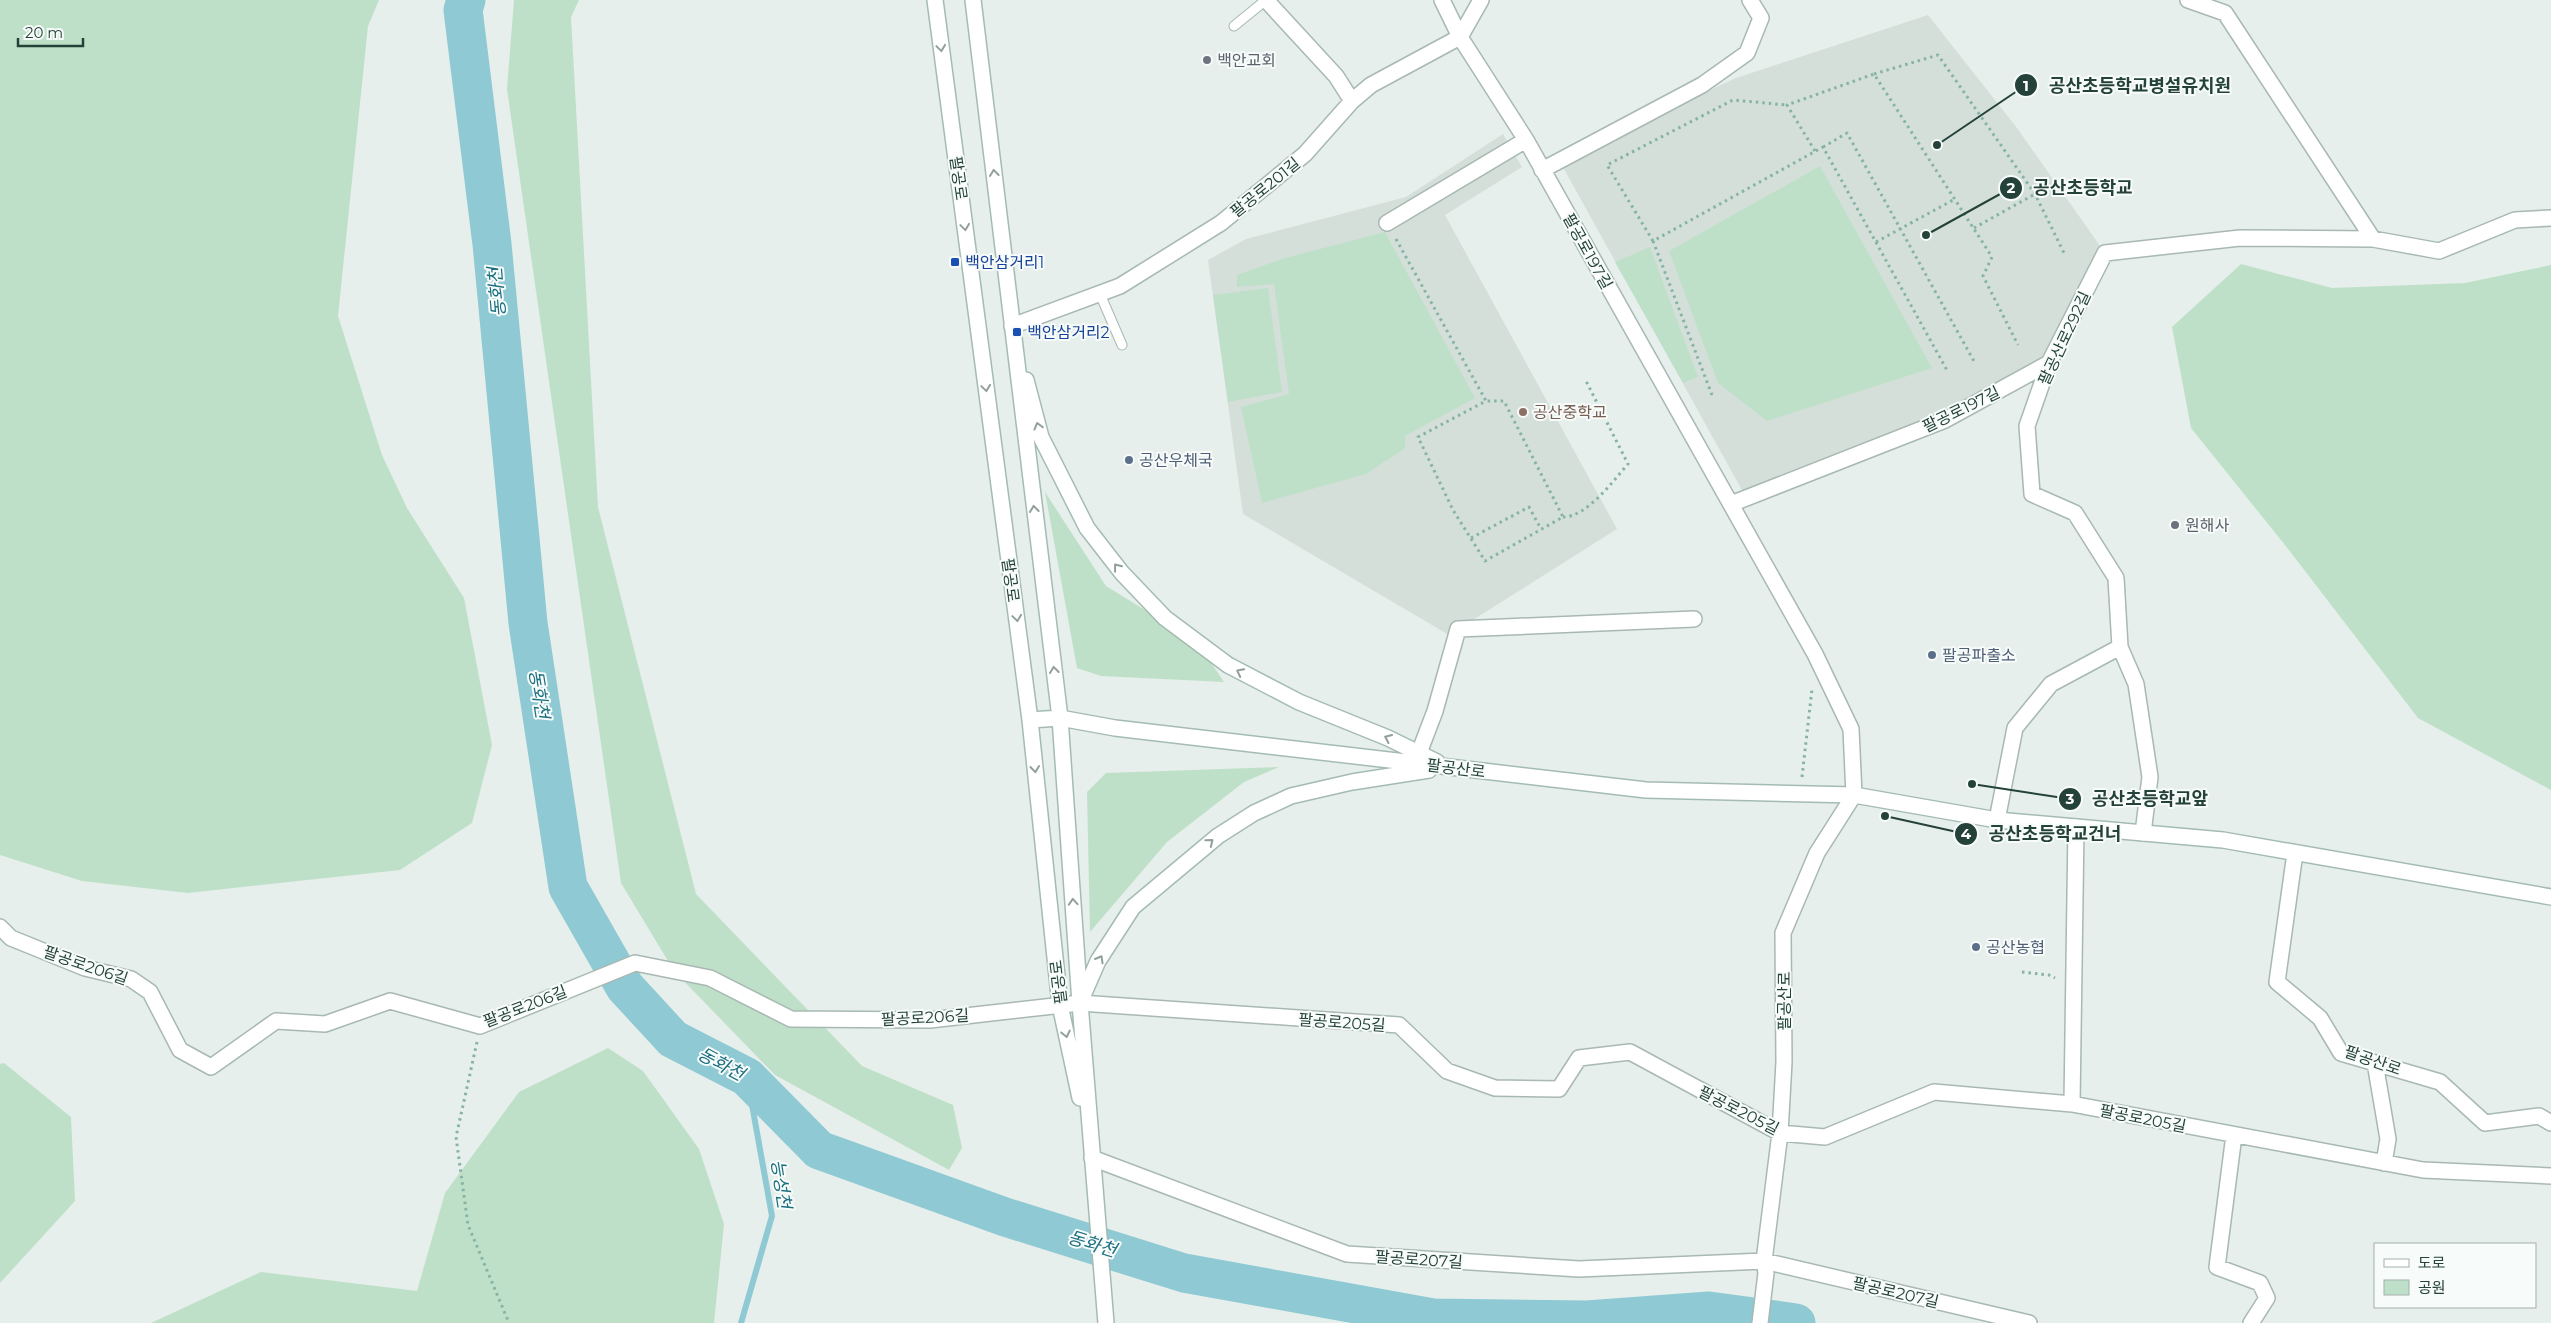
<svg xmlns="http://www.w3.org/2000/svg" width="2551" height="1323" viewBox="0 0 2551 1323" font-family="Montserrat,'Noto Sans KR',sans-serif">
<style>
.built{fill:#d4dfda}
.green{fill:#bfe0c8}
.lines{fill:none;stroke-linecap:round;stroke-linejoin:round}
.stream{stroke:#8ec9d4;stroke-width:6}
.river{stroke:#8ec9d4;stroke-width:39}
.lane-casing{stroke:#a8b8b2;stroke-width:11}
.street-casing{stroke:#a8b8b2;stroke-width:18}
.secondary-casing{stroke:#a4bbb3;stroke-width:18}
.path{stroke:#86b3a5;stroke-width:3;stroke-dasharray:2.5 4;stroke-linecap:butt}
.lane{stroke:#fff;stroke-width:9}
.street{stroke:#fff;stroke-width:15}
.secondary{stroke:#fff;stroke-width:15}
.oneway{stroke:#92a09c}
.worship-dot{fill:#6b7280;stroke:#f7fbf9;stroke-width:2}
.transit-dot{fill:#1a4fb4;stroke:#f7fbf9;stroke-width:2}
.education-dot{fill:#8d6e63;stroke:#f7fbf9;stroke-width:2}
.service-dot{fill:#5c6f8a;stroke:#f7fbf9;stroke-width:2}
.labels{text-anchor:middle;stroke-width:4;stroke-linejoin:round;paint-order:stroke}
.worship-label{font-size:16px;fill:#5b616d;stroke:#f7fbf9;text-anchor:start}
.street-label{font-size:16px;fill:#24423a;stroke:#f7fbf9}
.transit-label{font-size:16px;fill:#164399;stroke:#f7fbf9;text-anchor:start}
.education-label{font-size:16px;fill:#785e54;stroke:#f7fbf9;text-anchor:start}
.service-label{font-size:16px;fill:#4e5e75;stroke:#f7fbf9;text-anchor:start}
.water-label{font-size:18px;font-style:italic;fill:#1c6f80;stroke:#f7fbf9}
.leader{fill:none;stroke:#24423a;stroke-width:2}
.callout-dot{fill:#24423a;stroke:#f7fbf9;stroke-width:2}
.mark-label{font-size:15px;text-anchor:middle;font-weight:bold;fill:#fff}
.callout-label{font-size:18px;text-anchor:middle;font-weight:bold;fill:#24423a;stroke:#f7fbf9;stroke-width:4;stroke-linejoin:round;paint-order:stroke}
</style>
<rect width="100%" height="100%" fill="#e6efeb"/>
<path class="built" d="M1928 15 2017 128 2105 253 2049 363 1945 420 1747 498 1753 510 1559 160 1736 78Z
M1503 134 1522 167 1445 215 1617 529 1449 635 1243 514 1208 260 1246 239 1406 197Z"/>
<path class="green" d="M0 0H379L368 26 338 316 382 455 407 508 464 598 492 745 472 823 400 870 188 893 82 881 0 855Z
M514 0H579L571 17 598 507 696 894 862 1066 953 1105 962 1148 949 1170 775 1075 674 971 621 883 507 89Z
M1820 166 1932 368 1767 421 1718 383 1669 251Z
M1385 232 1475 398 1405 436V448L1366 474 1262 503 1241 407 1289 394 1274 284 1237 287V275L1285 258Z
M1650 247 1698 377 1683 383 1615 262Z
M2241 264 2332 288 2465 283 2551 265V790L2418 718 2285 545 2191 428 2172 327Z
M1268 288 1282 392 1228 402 1213 295Z
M1045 492 1106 586 1197 642 1224 682 1101 676 1077 668Z
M1279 767 1244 782 1167 842 1090 932 1087 792 1106 773Z
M608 1048 643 1071 699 1149 724 1224 714 1323H151L261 1272 417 1291 445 1193 519 1092Z
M4 1063 71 1117 75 1201 0 1283V1064Z"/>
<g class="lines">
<path class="stream" d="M741 1323 772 1216 747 1077"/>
<path class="river" d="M466 0 463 10 492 244 528 623 568 887 625 987 673 1039 747 1077 819 1150 1005 1217 1184 1273 1433 1318 1587 1320 1709 1311 1796 1323"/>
<defs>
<path id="lane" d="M1234 26 1266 0
M1100 294 1122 345"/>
<path id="street" d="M1266 0 1336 76 1352 101
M1442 0 1460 37 1526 140 1815 654 1851 729 1854 795 1817 853 1783 933 1784 1062 1780 1133 1764 1261 1766 1273 1760 1323
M2188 0 2225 13 2373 239
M1542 170 1702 85 1747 53 1761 18 1750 0
M1387 223 1526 140
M1012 326 1120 286 1221 223 1305 154 1352 101 1371 85 1460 37 1481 0
M1731 504 1945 420 2049 363
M1419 753 1435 711 1458 629 1694 619
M1997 820 2015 728 2051 684 2120 647
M2143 833 2150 777 2136 684 2120 647 2116 578 2075 513 2032 494 2027 426 2049 363 2105 253 2240 238 2373 239 2439 251 2515 220 2551 218
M2295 853 2277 982 2320 1018 2341 1053 2440 1082 2485 1123 2539 1116 2551 1123
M0 927 11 938 85 968 131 979 150 992 180 1050 211 1067 276 1021 325 1024 390 1001 480 1026 635 963 710 978 791 1019 930 1020 1080 1003 1399 1025 1447 1071 1495 1088 1559 1089 1579 1058 1630 1052 1780 1133 1825 1137 1934 1092 2072 1104 2423 1170 2551 1176
M2375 1063 2388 1139 2384 1163
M2072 1104 2076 827
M2234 1135 2217 1267 2260 1283 2267 1298 2251 1323
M1092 1158 1347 1254 1579 1269 1764 1261 2029 1323"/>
<path id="secondary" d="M935 0 1030 720 1060 1005 1080 1098
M973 0 1060 718 1080 1003 1106 1323
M1026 380 1041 437 1087 528 1122 573 1165 618 1228 665 1299 702 1388 738 1437 762
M1030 720 1060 718 1115 728 1646 790 1854 795 1997 820 2223 840 2551 897
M1081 1000 1098 961 1133 907 1218 836 1254 813 1291 796 1352 782 1429 770"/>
</defs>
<use href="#lane" class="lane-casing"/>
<use href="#street" class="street-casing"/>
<use href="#secondary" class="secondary-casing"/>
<path class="path" d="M1874 74 1938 55 2035 194 2065 255
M1823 147 1847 133 1975 363
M1815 151 1787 105 1874 74 1992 257 1983 276 2018 345
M1974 228 2035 194
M1396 239 1486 401 1418 437 1453 510 1485 561 1563 517 1504 401H1486
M1653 241 1607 165 1733 100 1787 105
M1876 242 1955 199
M1712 395 1653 241 1823 147 1948 372
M1563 517C1587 517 1613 481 1628 464L1585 379
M1471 538 1529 507 1541 529
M1802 777 1812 689
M2022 972 2049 975 2055 978
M477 1042 456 1137 468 1225 509 1323"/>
<use href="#lane" class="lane"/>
<use href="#street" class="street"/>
<use href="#secondary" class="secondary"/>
</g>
<defs><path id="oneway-chevron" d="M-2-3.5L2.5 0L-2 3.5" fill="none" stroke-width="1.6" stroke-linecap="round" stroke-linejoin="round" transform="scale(1.25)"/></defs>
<g class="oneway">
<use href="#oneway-chevron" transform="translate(941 48) rotate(82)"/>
<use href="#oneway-chevron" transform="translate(994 173) rotate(-97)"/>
<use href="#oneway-chevron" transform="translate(965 227) rotate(82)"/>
<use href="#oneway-chevron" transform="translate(986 388) rotate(82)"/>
<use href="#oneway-chevron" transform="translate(1038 426) rotate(-105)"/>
<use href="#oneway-chevron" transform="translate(1034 509) rotate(-97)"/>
<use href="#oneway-chevron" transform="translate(1117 567) rotate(-128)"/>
<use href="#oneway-chevron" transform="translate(1017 618) rotate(82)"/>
<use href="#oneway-chevron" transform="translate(1054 670) rotate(-97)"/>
<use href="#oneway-chevron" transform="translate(1240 672) rotate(-153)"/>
<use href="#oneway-chevron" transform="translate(1388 738) rotate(-156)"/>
<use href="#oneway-chevron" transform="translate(1035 769) rotate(84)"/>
<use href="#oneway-chevron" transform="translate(1210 842) rotate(-39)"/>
<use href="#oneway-chevron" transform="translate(1073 902) rotate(-94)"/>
<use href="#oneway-chevron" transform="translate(1100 959) rotate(-60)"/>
<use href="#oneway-chevron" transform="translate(1066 1034) rotate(78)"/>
</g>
<g class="worship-dot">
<circle cx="1207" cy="60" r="5"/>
<circle cx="2175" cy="525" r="5"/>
</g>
<g class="transit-dot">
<rect x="950" y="257" width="10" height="10" rx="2.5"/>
<rect x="1012" y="327" width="10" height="10" rx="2.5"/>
</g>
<circle class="education-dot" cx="1523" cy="412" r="5"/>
<g class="service-dot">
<circle cx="1129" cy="460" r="5"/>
<circle cx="1932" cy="655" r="5"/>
<circle cx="1976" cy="947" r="5"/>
</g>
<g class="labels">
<g class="worship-label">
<text x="1217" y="66">백안교회</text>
<text x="2185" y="531">원해사</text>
</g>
<g class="street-label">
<text transform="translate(959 178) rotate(82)" y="6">팔공로</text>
<text transform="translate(1265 187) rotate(-39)" y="6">팔공로201길</text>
<text transform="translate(1588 251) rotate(61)" y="6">팔공로197길</text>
<text transform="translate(2064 338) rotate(-65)" y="6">팔공산로292길</text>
<text transform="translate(1961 409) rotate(-26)" y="6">팔공로197길</text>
<text transform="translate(1011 580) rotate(82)" y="6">팔공로</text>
<text transform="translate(1456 768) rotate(7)" y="6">팔공산로</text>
<text transform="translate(86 965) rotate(19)" y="6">팔공로206길</text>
<text transform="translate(1058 982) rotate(-97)" y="6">팔공로</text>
<text transform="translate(1784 1001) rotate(-90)" y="6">팔공산로</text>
<text transform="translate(525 1006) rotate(-21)" y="6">팔공로206길</text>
<text transform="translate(925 1017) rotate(-3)" y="6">팔공로206길</text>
<text transform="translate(1342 1022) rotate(4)" y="6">팔공로205길</text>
<text transform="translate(2373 1060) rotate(19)" y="6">팔공산로</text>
<text transform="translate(1739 1110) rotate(27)" y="6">팔공로205길</text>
<text transform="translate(2143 1118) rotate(11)" y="6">팔공로205길</text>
<text transform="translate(1419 1259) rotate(4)" y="6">팔공로207길</text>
<text transform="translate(1896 1292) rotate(13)" y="6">팔공로207길</text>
</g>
<g class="transit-label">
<text x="965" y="268">백안삼거리1</text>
<text x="1027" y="338">백안삼거리2</text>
</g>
<g class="education-label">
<text x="1533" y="418">공산중학교</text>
</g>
<g class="service-label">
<text x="1139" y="466">공산우체국</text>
<text x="1942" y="661">팔공파출소</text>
<text x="1986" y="953">공산농협</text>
</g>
<g class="water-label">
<text transform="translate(497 292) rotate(-95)" y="6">동화천</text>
<text transform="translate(539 694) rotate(81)" y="6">동화천</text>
<text transform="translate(721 1064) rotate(28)" y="6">동화천</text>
<text transform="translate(781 1184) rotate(81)" y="6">능성천</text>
<text transform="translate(1092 1244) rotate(17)" y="6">동화천</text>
</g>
</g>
<path class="leader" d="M1937 145L2026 85M1926 235L2011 188M1972 784L2070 799M1885 816L1966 834"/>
<g class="callout-dot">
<circle cx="1937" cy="145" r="5"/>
<circle cx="1926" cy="235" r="5"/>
<circle cx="1972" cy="784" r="5"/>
<circle cx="1885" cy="816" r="5"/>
<circle cx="2026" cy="85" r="12"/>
<circle cx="2011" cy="188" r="12"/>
<circle cx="2070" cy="799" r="12"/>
<circle cx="1966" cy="834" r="12"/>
</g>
<g class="mark-label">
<text x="2026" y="91">1</text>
<text x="2011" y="193">2</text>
<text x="2070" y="804">3</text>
<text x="1966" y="839">4</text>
</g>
<g class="callout-label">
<text x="2140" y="92">공산초등학교병설유치원</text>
<text x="2083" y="194">공산초등학교</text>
<text x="2150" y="805">공산초등학교앞</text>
<text x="2055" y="840">공산초등학교건너</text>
</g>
<rect x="2374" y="1243" width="162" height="65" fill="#f7fbf9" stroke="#a3b1ad"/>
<rect x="2384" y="1259" width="25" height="8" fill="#ffffff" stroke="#a3b1ad"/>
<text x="2418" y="1268" font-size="15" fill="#24423a">도로</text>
<rect x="2384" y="1280" width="25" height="15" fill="#bfe0c8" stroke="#a3b1ad"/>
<text x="2418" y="1293" font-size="15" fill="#24423a">공원</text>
<path d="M18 38v8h65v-8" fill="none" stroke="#24423a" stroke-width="2.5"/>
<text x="25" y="38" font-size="15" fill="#24423a" stroke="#f7fbf9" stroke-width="4" paint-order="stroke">20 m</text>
</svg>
